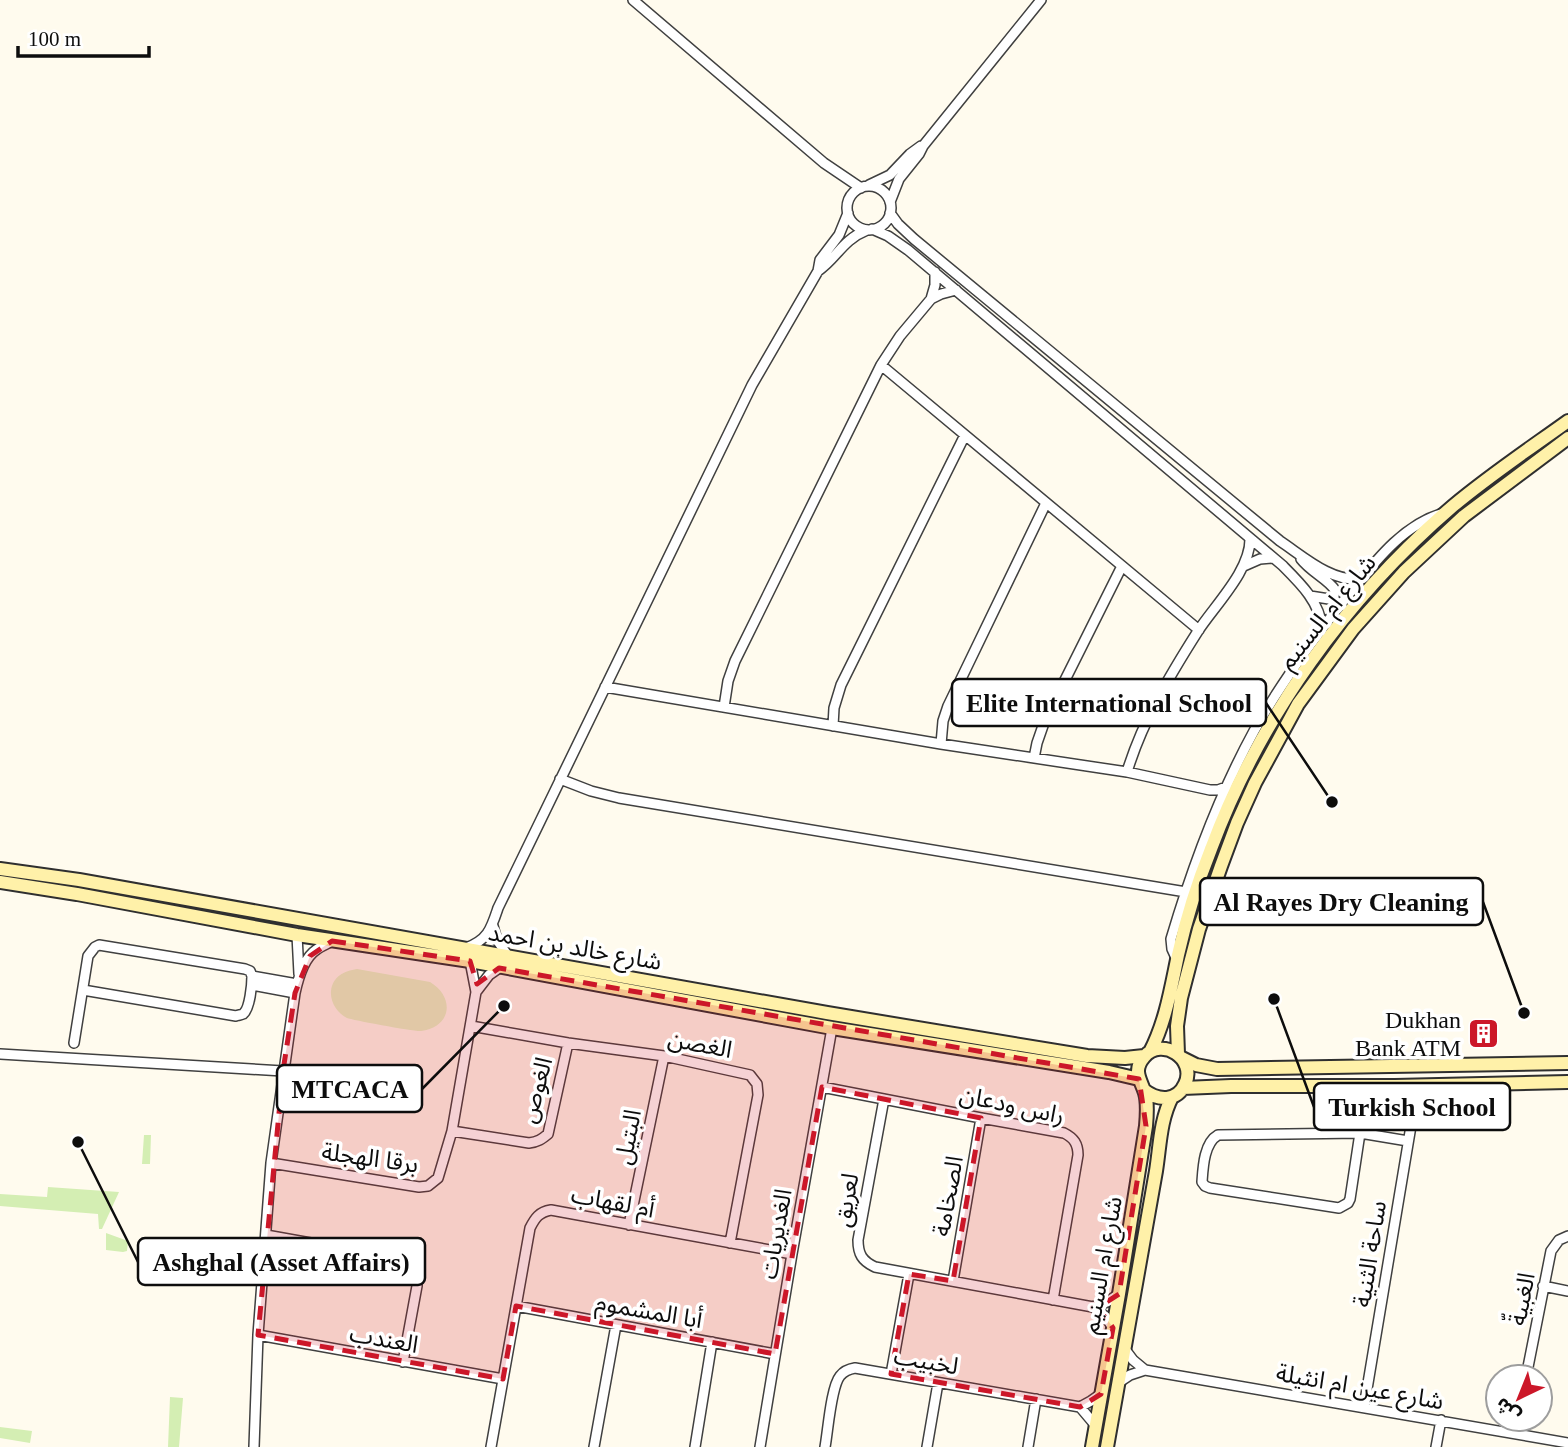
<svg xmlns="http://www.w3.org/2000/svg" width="1568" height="1447" viewBox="0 0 1568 1447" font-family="'Times New Roman','Noto Sans Arabic',serif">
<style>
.green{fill:#d4eeb3}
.pitch{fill:#e6f4c6}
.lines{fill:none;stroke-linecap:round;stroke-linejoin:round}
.minor-casing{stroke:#404040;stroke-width:12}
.secondary-casing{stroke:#2f2f2f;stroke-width:16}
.minor{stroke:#fff;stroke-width:9}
.secondary{stroke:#fff1a9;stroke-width:12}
.marked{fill:#cc1729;fill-opacity:0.2;stroke:#cc1729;stroke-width:5;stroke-dasharray:14 9;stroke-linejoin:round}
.labels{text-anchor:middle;stroke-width:7;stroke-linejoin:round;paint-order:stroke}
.street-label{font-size:24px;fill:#0d0d0d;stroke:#fff}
.poi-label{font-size:24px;fill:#0d0d0d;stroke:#fff;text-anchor:end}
.leader{fill:none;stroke:#0d0d0d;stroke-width:2.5}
.callout-dot{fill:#0d0d0d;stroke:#fff;stroke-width:2.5}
.callout{fill:#fff;stroke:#0d0d0d;stroke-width:2.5}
.callout-label{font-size:26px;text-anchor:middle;font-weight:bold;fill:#0d0d0d}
</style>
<rect width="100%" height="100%" fill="#fffbee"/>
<path class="green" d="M144 1135H151L150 1164H142Z
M48 1187 119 1192 102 1229H99L98 1214 0 1206V1194L47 1197Z
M106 1233 128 1241 127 1251 123 1252 106 1250Z
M170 1397 183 1398 179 1447H168Z
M0 1427 32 1431 30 1443 0 1438Z"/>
<path class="pitch" d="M357 969 430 982C455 997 452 1027 421 1031 416 1032 352 1020 347 1018 337 1013 330 1002 331 991 333 976 344 971 357 969Z"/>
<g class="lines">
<defs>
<path id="minor" d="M633 0 824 163 861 188
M869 185 890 175 910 154 921 146
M847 208a22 22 0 1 1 44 0a22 22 0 1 1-44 0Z
M890 202 899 179 919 154 923 146 1041 0
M890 213 898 224 914 239 1280 541C1304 557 1331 582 1361 579
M872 229 888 236 908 250 1282 565C1300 583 1320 602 1322 628
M818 271C837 258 842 240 867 230
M931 299 935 285V272
M881 365 1199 630
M1301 559C1311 572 1328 579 1335 590L1334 596 1329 599 1310 596
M1244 566 1260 559 1273 558
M605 687 941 744 1127 772 1210 790H1218L1226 787
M724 707 728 681 735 661 881 365 900 336 931 299 941 294 956 290
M833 726 834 708 841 685 965 435
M941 744 943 721 948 706 1046 503
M1034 758 1037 743 1045 720 1122 566
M1127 772C1142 722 1170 675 1198 631 1215 605 1251 570 1250 538
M560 779 591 791 619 798 1186 892
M493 926 497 940 508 956
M297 935 299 974
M466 948C488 940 491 929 498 908L752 385 818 271 820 260 839 235 848 213
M1177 960 1172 949 1171 939C1192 868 1218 797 1254 731 1281 683 1314 638 1348 595 1374 563 1403 524 1444 513
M252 985 295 993
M83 990 236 1016C238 1015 241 1015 243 1014 250 1009 252 984 252 976
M476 992 489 975 499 968
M471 1026 568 1043 664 1056 750 1075 757 1084 758 1095 730 1243
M74 1043 88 956 95 947 99 945 245 969 250 971 252 976 297 984
M0 1054 283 1071
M1396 1086 1407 1095 1414 1108
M822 1087 981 1118 1064 1133C1074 1138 1078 1144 1078 1155L1053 1300
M884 1099 858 1240C858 1254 862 1261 875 1267L1093 1307 1105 1316 1113 1328
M452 1131 529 1143C538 1142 542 1139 548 1134L568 1043
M1360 1133 1350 1199 1348 1203 1339 1208 1210 1188 1205 1186 1202 1182C1203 1167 1204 1143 1218 1135L1360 1133 1408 1141
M271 1163 419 1187 428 1186 438 1178 452 1131 476 992 470 961
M629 1225 664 1056
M266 1235 400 1259 408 1263 415 1269 417 1286 403 1362
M953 1281 981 1118
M1543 1286 1568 1291
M516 1306 775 1354
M1093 1307 1107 1302 1119 1294
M258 1335 503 1379
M1124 1348 1133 1360 1145 1370 1568 1443
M891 1374 909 1274
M1526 1377 1551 1251 1559 1240 1568 1236
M1118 1383 1130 1375 1145 1370
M1080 1407 1091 1401 1101 1394
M1364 1407 1414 1108 1423 1094 1435 1086
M1515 1433 1518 1419
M254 1447 258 1335 271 1163 295 993C298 979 304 958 316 950 321 946 327 944 332 941
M491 1447 530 1228C535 1218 539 1212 551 1210L792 1254
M594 1447 616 1325
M695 1447 712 1342
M760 1447 792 1254 832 1028
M825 1447C828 1431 831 1387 840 1376 844 1371 849 1369 855 1368L1080 1407 1096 1426
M927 1447 938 1383
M1028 1447 1036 1399
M1436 1447 1441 1420"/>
<path id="secondary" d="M0 869 79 880 827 1013 1087 1056 1125 1058 1144 1056
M0 882 77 894 297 935 470 961 832 1028 1109 1072 1139 1079
M1150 1052C1166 1021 1171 988 1178 955 1186 919 1197 884 1211 849 1260 717 1346 598 1453 506 1490 475 1529 449 1568 421
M1178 1054 1177 1026 1181 998 1199 929 1221 866 1237 823 1255 783 1298 704 1353 629 1404 572 1464 516 1568 438
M1182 1058 1196 1065 1217 1069 1568 1063
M1183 1088 1231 1086H1395L1568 1082
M1092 1447 1119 1294 1146 1126C1147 1115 1148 1103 1145 1093 1141 1080 1132 1071 1144 1057 1162 1036 1197 1059 1185 1084 1177 1102 1158 1101 1144 1090
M1107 1447 1156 1171C1160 1146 1160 1120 1172 1097"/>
</defs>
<use href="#minor" class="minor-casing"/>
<use href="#secondary" class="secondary-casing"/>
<use href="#minor" class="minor"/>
<use href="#secondary" class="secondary"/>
</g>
<path class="marked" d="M332 941 470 961 477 984 499 968 1139 1079 1146 1126 1119 1294 1099 1307 1113 1328 1101 1394 1080 1407 891 1374 909 1274 953 1281 981 1118 822 1087 775 1354 516 1306 503 1379 258 1335 283 1071 295 993 310 956Z"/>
<defs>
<symbol id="building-square" viewBox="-11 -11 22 22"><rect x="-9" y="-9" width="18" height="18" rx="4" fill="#cc1729" stroke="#fff"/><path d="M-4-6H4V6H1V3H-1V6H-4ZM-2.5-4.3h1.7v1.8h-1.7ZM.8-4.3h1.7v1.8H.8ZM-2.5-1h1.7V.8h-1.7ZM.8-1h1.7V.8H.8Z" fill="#fff"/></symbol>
</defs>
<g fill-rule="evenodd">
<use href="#building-square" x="1466" y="1016" width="35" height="35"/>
</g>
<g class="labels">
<g class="street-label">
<text transform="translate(1327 612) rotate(-51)" y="8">شارع ام السنيم</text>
<text transform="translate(575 947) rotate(10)" y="8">شارع خالد بن احمد</text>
<text transform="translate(700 1044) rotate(11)" y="8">الغصن</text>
<text transform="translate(536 1090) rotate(-75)" y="8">الغوص</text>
<text transform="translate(1012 1105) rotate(12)" y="8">راس ودعان</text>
<text transform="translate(628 1137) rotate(-79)" y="8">البتيل</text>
<text transform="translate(370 1158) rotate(8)" y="8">برقا الهجلة</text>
<text transform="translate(948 1196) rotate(-80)" y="8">الصخامة</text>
<text transform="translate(846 1200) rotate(-80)" y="8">لعريق</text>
<text transform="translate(613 1202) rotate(11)" y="8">أم لقهاب</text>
<text transform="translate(776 1234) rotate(-80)" y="8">الغديريات</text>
<text transform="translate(1370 1254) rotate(-81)" y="8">ساحة الثنية</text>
<text transform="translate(1102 1265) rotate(-80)" y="8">شارع ام السنيم</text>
<text transform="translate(1522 1299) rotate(-79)" y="8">الغبيةّ</text>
<text transform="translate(649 1311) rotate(10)" y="8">أبا المشموم</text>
<text transform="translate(384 1339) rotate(10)" y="8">العندب</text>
<text transform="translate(926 1361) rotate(10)" y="8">لخبيب</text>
<text transform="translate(1360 1387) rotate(10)" y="8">شارع عين ام انثيلة</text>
</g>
<g class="poi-label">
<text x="1461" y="1028">Dukhan<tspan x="1461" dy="28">Bank ATM</tspan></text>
</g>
</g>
<path class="leader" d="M1332 802L1266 703M1524 1013L1483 902M504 1006L422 1089M1274 999L1314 1107M78 1142L138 1262"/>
<g class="callout-dot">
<circle cx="1332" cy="802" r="7"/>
<circle cx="1524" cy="1013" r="7"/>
<circle cx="504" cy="1006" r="7"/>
<circle cx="1274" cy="999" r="7"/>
<circle cx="78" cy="1142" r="7"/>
</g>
<g class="callout">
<rect x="952" y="679" width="314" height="47" rx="7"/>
<rect x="1200" y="878" width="283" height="47" rx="7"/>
<rect x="277" y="1065" width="145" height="47" rx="7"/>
<rect x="1314" y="1083" width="196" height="47" rx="7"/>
<rect x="138" y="1238" width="287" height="47" rx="7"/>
</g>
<g class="callout-label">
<text x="1109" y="712">Elite International School</text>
<text x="1341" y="911">Al Rayes Dry Cleaning</text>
<text x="350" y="1098">MTCACA</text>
<text x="1412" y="1116">Turkish School</text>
<text x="281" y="1271">Ashghal (Asset Affairs)</text>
</g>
<g transform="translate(1519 1398) rotate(223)"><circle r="33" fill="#ffffff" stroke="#9e9e9e" stroke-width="2"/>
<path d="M0-5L12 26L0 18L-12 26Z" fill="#cc1729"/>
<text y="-10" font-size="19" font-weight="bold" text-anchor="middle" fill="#0d0d0d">ش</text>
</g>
<path d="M18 46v10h131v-10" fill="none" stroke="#0d0d0d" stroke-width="3.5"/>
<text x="28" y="46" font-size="21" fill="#0d0d0d" stroke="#ffffff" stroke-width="5" paint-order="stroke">100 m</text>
</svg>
